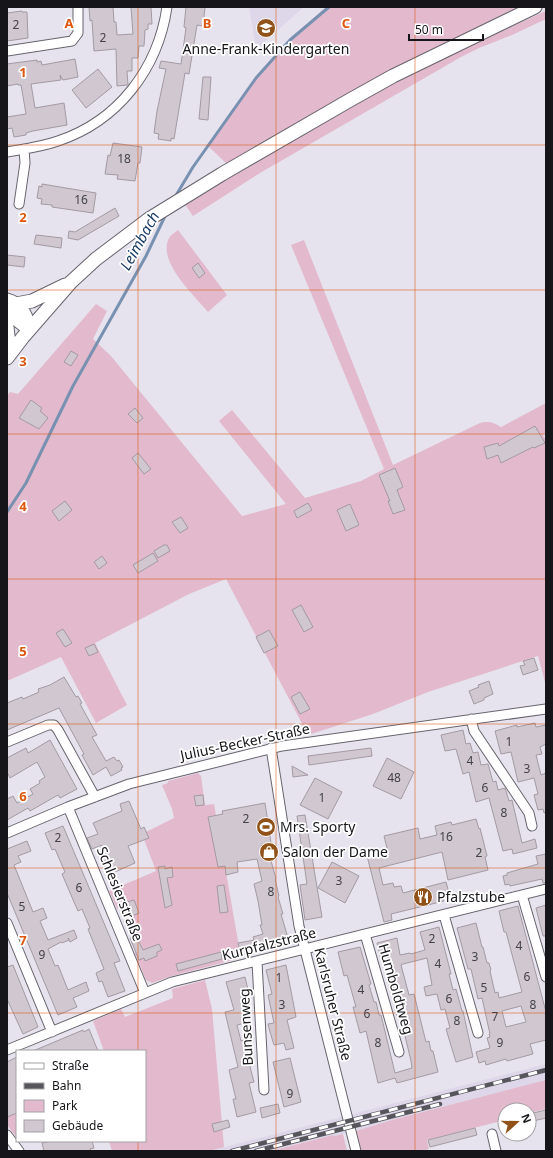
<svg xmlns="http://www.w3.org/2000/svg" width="553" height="1158" viewBox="0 0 553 1158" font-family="'Noto Sans',sans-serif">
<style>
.built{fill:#ddd7e9}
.green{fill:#e3b9cd}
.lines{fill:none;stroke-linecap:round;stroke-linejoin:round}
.stream{stroke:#7891b1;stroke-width:3}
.building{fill:#d0c7d0;stroke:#a39aa3;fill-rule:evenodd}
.street-casing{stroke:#68646e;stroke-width:11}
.secondary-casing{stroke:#68646e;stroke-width:15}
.street{stroke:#fff;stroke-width:9}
.secondary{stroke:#fff;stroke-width:13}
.rail-casing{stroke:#57565c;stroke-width:4.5}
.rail{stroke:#fff;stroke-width:3;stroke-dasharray:9;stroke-linecap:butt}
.grid{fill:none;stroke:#de560d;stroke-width:1;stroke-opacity:0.55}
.labels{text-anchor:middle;stroke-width:3.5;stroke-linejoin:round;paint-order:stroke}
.number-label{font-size:12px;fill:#444247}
.poi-label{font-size:14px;fill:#161519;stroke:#fff;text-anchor:start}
.street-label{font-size:14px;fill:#161519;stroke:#fff}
.water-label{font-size:15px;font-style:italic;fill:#11345f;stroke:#fff}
.grid-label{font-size:13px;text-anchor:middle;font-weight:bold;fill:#de560d;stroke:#fff;stroke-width:3.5;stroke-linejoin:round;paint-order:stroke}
</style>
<rect width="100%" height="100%" fill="#e6e3ee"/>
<path class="built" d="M249 7H304L256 49Z
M546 1064V1080L392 1120 356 1131 334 1136 333 1135 271 1151H209Z"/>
<path class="green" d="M326 7H518L436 48 228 165 208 146 256 78 290 39Z
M546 11V19L512 35 479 48 461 57 260 173 193 216 184 203 290 141 395 83 444 57Z
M178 230 227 295 208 312C194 295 157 262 169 238 171 235 175 232 178 230Z
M304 240 393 465 480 423C489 421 493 422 501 427L546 403V433L543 435 546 440V686L538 656 428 692 373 714 308 735 226 579 189 594 95 643 127 705 96 723 61 657 7 681V396L10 392 18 394 96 304 107 311 93 339 111 356 242 516 286 504 219 421 232 410 305 498 361 481 384 469 291 245Z
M198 773 201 776 205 805 214 804 241 958 172 976 152 983 146 980 135 954V951L142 948 125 906 117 909 109 891 156 871 142 834 174 818 172 809 162 785 168 783V781Z
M205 980 212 1009 224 1147 209 1151H112L109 1141H145V1051H104L93 1021 121 1009 125 1017 173 998 172 989Z
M546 1080V1109L529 1113V1110H505V1120L427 1140 429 1149 422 1151H361L356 1131 392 1120Z
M17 1113V1138L7 1125V1117Z
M343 1134 347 1151H271L333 1135 334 1136Z"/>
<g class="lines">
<path class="stream" d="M175 197 193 167 256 78 290 40 329 7
M7 512 26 483 73 386 146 256 166 214"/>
</g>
<path class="building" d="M89 7H113L114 22H116L117 35 133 34 131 7H151L152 24H148V29L145 30 144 46H139L138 58H132V71H127L128 85 117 86 116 49 94 51 92 20 90 21Z
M186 7H205L203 26 197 25 189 74 185 73 174 139 171 138V141L158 139 159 134 154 133 157 111 166 69 159 68 161 61 181 64 186 28 184 27Z
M22 11V12H27L28 38 7 41V13Z
M75 59 78 77 63 80 60 75 61 80 31 84 35 108 64 103 67 125 33 131 26 133V135L14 137 12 128 7 129V117L26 114 21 85H18V84L7 86V64L37 60V62L41 61 42 65Z
M98 69 112 87 86 108 72 90Z
M203 77H211L208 120 199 119Z
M113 143 142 147 140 163H138L135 181 117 179 118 175 105 174 108 155 110 156Z
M42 184 96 193 93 213 52 207V205L41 204 42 199 37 198 39 186 42 187Z
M115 208 119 216 78 240 68 238 69 231 75 232Z
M36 235 62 238 61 248 34 244Z
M7 255 25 257 24 267 7 265Z
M198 263 205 273 199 278 192 268Z
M71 351 78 355 71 366 64 362Z
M31 400 42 408 40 411 48 418 39 429 19 418Z
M135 408 143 418 137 423 128 414Z
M535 426 545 443 534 448 533 447 501 463 498 455 487 459 484 447 498 443 499 446Z
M138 453 151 469 144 474 132 458Z
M395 468 403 487 397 490 405 510 393 514 388 501H390L379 475Z
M65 501 72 510 59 521 52 511Z
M308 503 312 510 297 518 294 511Z
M350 504 359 525 346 531 337 510Z
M181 517 188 528 180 533 172 522Z
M164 545H167L170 551 158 558 154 551Z
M153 553 158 561 138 573 133 565Z
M102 556 107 563 99 569 94 562Z
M301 605 313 627 304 632 292 610Z
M63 629 72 643 65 647 56 633Z
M269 630 278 646 264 653 256 637Z
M94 644 98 652 89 656 85 648Z
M534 658 538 670 523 675 520 666 525 665 523 661Z
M64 677 76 697 78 696 82 703 80 704 97 735 92 737 106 761 114 757 117 761 119 760 123 767 121 768 122 770 111 776 106 767 93 775 82 755 84 754 59 708 7 730V703L22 697 23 699 39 692 38 689 50 685Z
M489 681 493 694 484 698V700L474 704 469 691 479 687 478 685Z
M300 692 310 709 300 714 291 697Z
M535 723 536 727 546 725V744L540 747 542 754 536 755 541 775 546 773V812L544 813 543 809 538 810 534 795 538 794 534 778 518 782 511 752 501 754 495 731 517 725V727Z
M463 730 466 744 470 743 473 753 478 752 481 765 488 764 493 782 496 781 498 790 505 788 509 801 512 800 522 843 535 839 537 848 513 854 512 849 503 851 489 798 476 802 469 772 463 774 456 749 445 751 441 735Z
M50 740 77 789 60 798 58 795 30 811 28 808 7 820V799L13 796 17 803 33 794 30 789 40 783 39 781 45 777 37 762 10 778 7 772V758L26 748 28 753Z
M371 748 372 756 309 765 308 756Z
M387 758 414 772 401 799 373 786Z
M292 766 308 775 293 777Z
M315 778 342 792 328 819 300 805Z
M203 795 204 805 196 806 194 796Z
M129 801 141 829 144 827 149 838 128 846 135 863 108 875 103 861 108 859 102 845 92 849 87 838 98 834 93 823 122 811 120 804Z
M265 803 273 856 270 857 276 879H275L279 896 278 897 283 914H281L288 938H285L287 943 257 951 256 947 240 951 238 943 254 940 253 937 263 934 260 925H262L258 901 254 884 262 881 257 859 237 862 238 872 226 875 225 866 218 867 208 817 223 814 222 811Z
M305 815 322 917 305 920 300 885 307 884 297 816Z
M476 819 479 829 480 828 487 856 485 857 488 870 448 880 442 852 379 868 383 885 393 883 394 887 401 886 403 893 446 882 449 893 442 895 444 901 391 914 392 920 384 922 367 856 380 853 379 850 387 848 384 836 418 828 420 839 437 835 435 826 451 822 452 825Z
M63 826 120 961 114 963 125 991 108 997 102 981 99 982 96 973 104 969 88 929 90 928 82 909 78 911 74 902 62 874 65 872 55 849 52 850 45 833Z
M27 841 31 851 18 856 21 862 14 865 33 912 43 908 47 918 40 921 48 940 74 930 77 938 70 942 68 938 69 940 62 943 61 942 48 949 55 966 58 965 68 990 86 982 89 991 73 998 77 1007 58 1015 7 893V849Z
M546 854V883H543L542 879 510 886 509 884 505 885 503 876 507 875V873L538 864 536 856Z
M332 862 359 876 345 903 318 888Z
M165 866V869L172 867 173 877 167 878 172 905 165 908 158 867Z
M224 885 228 912 220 913 217 886Z
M134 900 139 913 132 916 127 902Z
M546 905V936H543L536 908Z
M518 906 546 1012V1040L530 1044 533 1054 507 1061 506 1059 486 1065 485 1061 479 1063 476 1052 490 1048 487 1038 490 1037 489 1034H490L482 998 478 999 471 969H468L457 928 476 923 482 947H483L487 963H489L491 970 490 971 495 993 498 992 499 998 522 992 506 932H504L499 911ZM521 1006 526 1022 506 1027 502 1011Z
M439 927 451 974H449L453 990 456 989 462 1011H463L473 1057 456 1062 446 1029 450 1028 445 1009 441 1010 437 994 426 996 424 987 432 985 427 958 403 964 401 965 409 995 414 994 426 1042 429 1041 431 1051H433L438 1072 397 1083 395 1078 378 1083 366 1031 360 1033 353 1007H356L347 975 344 976 338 952 360 947 371 984 369 985 374 1002H376L379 1015H381L395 1073 412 1068 411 1061 401 1019 399 1016H397L393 994 385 962 382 963 377 943 397 938 400 955 410 953 411 954 425 950 420 932Z
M136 936 143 950 159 944 162 950 157 952V956L145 961 144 958 139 960 130 938Z
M221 952 222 959 178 971 176 964Z
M13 965 38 1027 23 1034 7 999V967Z
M286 965 296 1017 287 1020 294 1048 286 1050 284 1043 274 1045 270 1032 268 1024 274 1023 268 995 272 994 266 970Z
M245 977 249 994 244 995 250 1022 237 1025 241 1041 249 1039 253 1054 247 1055 254 1082 249 1083 256 1112 237 1117 233 1099H236L229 1070 238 1067 225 1012 234 1010 226 982Z
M89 1029 98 1051H33L83 1030 84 1032Z
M17 1057V1113L7 1117V1062Z
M290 1058 301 1102 284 1107 273 1062Z
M278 1104 280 1113 262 1118 260 1108Z
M546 1110V1118L529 1122V1114Z
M228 1120 230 1127 214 1132 212 1124Z
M475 1128 477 1135 430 1147 428 1140Z
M51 1141H92L94 1148 90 1149 91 1151H44L42 1143Z"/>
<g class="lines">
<defs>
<path id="street" d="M7 51 72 41 78 33V7
M7 152C24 149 41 147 58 141 118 121 158 69 167 7
M19 204 25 163 24 149
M471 719 474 731 529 813 532 826
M7 742 48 725H54L58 730 95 797
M271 748 299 926 356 1151
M68 807 145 993
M7 833 68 807 129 784 282 746 546 709
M522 895 546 977
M444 915 478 1033
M7 923 52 1032
M365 934 399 1052
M257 962 264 1090
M7 1050 172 982 546 889
M492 1134 496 1151
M7 1135 19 1151"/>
<path id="secondary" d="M7 300C22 304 27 316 29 329
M16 304 32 301 65 285
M7 312 29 329
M7 327 10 353
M7 358 23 337 71 282 96 259 149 219 222 174 350 100 393 76 535 7"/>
</defs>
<use href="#street" class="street-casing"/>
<use href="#secondary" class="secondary-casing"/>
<use href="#street" class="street"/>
<use href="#secondary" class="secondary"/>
<defs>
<path id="rail" d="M232 1151 546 1070
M256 1151 440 1104"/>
</defs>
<use href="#rail" class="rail-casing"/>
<use href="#rail" class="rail"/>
</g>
<path class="grid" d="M138 7V1051M276 7V1151M415 7V1151M7 145H546M7 290H546M7 434H546M7 579H546M7 724H546M7 868H546M7 1013H546M138 1141V1151"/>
<defs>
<symbol id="school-disc" viewBox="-11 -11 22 22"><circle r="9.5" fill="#915219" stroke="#fff"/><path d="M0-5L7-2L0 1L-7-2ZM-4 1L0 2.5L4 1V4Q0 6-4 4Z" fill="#fff"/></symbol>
<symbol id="stadium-disc" viewBox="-11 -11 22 22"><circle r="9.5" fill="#915219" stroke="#fff"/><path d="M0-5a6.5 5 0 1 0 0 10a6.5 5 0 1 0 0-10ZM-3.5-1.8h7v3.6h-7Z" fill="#fff"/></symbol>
<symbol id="shop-disc" viewBox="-11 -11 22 22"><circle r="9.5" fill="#915219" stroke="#fff"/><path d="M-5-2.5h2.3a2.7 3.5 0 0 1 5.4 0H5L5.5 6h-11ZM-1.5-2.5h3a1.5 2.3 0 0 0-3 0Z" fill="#fff"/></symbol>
<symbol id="restaurant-disc" viewBox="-11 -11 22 22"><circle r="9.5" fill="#915219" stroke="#fff"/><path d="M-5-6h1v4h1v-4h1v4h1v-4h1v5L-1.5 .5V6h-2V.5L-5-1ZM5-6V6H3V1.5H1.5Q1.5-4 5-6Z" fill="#fff"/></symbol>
</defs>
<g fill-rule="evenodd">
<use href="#school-disc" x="255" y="17" width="22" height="22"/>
<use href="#stadium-disc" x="255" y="816" width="22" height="22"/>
<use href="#shop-disc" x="258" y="841" width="22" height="22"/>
<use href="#restaurant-disc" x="412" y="886" width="22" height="22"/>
</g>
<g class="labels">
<g class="number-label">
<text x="16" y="29">2</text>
<text x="103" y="42">2</text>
<text x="124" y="163">18</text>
<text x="81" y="204">16</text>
<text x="509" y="746">1</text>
<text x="470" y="765">4</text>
<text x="527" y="773">3</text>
<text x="394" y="782">48</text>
<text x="485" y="792">6</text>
<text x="322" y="802">1</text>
<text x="504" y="817">8</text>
<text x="246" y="823">2</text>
<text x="446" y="841">16</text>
<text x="58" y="842">2</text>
<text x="479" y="857">2</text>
<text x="339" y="885">3</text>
<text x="79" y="892">6</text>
<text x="271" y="896">8</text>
<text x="22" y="911">5</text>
<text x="432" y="943">2</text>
<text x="519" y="950">4</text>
<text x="42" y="959">9</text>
<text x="475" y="961">3</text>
<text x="438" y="968">4</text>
<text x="527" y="981">6</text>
<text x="279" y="982">1</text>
<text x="484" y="992">5</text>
<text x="361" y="994">4</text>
<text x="449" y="1003">6</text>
<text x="282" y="1009">3</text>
<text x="533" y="1009">8</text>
<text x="367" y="1018">6</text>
<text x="495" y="1021">7</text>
<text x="457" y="1025">8</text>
<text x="378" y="1047">8</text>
<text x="500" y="1047">9</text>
<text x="290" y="1098">9</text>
</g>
<g class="poi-label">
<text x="266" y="54" text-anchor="middle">Anne-Frank-Kindergarten</text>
<text x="280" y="832">Mrs. Sporty</text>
<text x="283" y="857">Salon der Dame</text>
<text x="437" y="902">Pfalzstube</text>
</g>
<g class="street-label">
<text transform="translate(245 742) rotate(-12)" y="5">Julius-Becker-Straße</text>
<text transform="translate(120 894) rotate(68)" y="5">Schlesierstraße</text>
<text transform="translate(269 944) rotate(-14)" y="5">Kurpfalzstraße</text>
<text transform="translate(396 989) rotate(74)" y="5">Humboldtweg</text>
<text transform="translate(333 1004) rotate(76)" y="5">Karlsruher Straße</text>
<text transform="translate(246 1027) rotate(-93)" y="5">Bunsenweg</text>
</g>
<g class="water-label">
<text transform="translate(140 241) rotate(-61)" y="5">Leimbach</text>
</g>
</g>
<g class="grid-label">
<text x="69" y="28">A</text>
<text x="207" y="28">B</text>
<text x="346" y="28">C</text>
<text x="23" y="77">1</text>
<text x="23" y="222">2</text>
<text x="23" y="366">3</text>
<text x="23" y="511">4</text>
<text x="23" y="656">5</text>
<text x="23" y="801">6</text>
<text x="23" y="945">7</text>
</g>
<rect width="553" height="1158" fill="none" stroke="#161519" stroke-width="16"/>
<rect x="16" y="1050" width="130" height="92" fill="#ffffff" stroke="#a2a1a3"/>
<rect x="24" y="1063" width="20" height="6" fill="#ffffff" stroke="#a2a1a3"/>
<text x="52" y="1070" font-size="12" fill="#161519">Straße</text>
<rect x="24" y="1083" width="20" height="6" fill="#57565c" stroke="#a2a1a3"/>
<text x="52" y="1090" font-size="12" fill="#161519">Bahn</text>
<rect x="24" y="1100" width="20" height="12" fill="#e3b9cd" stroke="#a2a1a3"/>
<text x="52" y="1110" font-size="12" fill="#161519">Park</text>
<rect x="24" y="1120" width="20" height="12" fill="#d0c7d0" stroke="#a2a1a3"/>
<text x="52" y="1130" font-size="12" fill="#161519">Gebäude</text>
<g transform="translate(517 1122) rotate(69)"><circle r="19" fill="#ffffff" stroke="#a2a1a3"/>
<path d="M0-3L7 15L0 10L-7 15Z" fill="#915219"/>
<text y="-6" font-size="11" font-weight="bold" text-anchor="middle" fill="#161519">N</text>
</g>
<path d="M409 34v6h74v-6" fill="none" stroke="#161519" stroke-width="2"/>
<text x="415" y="34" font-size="12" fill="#161519" stroke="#ffffff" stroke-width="3" paint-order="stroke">50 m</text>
</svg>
